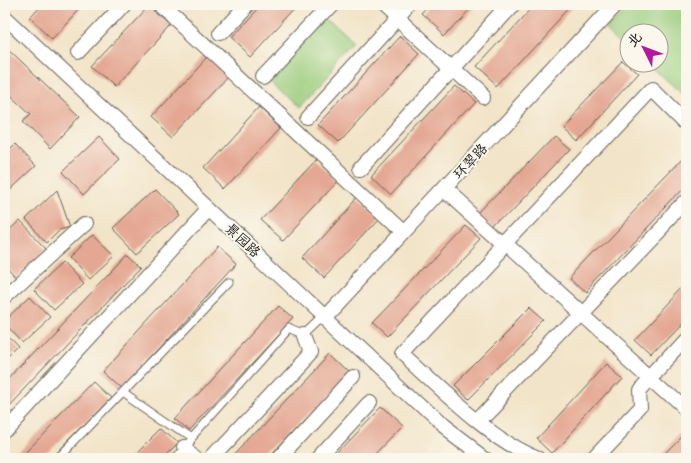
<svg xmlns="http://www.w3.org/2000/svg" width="691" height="463" viewBox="0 0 691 463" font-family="'Playpen Sans','LXGW WenKai TC',sans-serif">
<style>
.green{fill:#99cc7c;stroke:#5a744c}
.building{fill:#e4a793}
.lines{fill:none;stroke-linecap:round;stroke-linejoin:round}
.lane-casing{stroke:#676258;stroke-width:9}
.street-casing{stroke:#676258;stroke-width:16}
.lane{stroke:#fff;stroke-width:7}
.street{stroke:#fff;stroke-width:14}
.labels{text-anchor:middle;stroke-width:4;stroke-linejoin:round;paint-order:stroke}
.street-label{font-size:14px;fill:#1c1c1c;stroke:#fbf7ec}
</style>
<rect width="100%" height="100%" fill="#fbf7ec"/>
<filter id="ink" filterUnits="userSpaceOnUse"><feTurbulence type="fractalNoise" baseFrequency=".02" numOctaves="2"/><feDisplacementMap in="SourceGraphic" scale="10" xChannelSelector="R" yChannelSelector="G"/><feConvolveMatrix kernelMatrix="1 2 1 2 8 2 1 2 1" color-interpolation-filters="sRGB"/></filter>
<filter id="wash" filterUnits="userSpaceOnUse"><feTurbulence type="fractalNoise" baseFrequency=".0096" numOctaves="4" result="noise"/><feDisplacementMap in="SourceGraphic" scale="20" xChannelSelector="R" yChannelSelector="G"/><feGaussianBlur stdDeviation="1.12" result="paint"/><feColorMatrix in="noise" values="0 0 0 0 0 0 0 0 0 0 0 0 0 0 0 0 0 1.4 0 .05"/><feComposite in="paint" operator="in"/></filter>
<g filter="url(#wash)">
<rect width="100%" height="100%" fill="#f2e4c8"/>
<path class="green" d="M629 4H687V95L652 63 658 62V32H628V41L611 24Z
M323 14 357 46 299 108 265 77Z"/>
<g id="blocks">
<path class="building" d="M42 4H84L52 38 30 17Z
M259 4H299L250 57 228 37Z
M434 4H472L444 34 423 15Z
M532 4 575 5 498 89 474 67Z
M149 5 171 26 114 87 92 66Z
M400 36 419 54 338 143 318 125Z
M4 45 80 117 50 149 23 121 31 114 4 89Z
M208 55 230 76 173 137 151 117Z
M623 62 637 74 576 140 561 126Z
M454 86 474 104 391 194 371 175Z
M259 107 281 128 225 189 203 168Z
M554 136 569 149 494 228 479 214Z
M99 137 120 159 84 194 63 171Z
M15 144 36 166 8 192 4 187V155Z
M687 155V186L585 293 569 278Z
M317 159 340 179 283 240 260 220Z
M155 189 179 214 137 253 113 228Z
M57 190 70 227 59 230 47 242 26 220Z
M358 196 380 217 324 278 302 258Z
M20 221 47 249 16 277 4 264V236Z
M466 225 481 238 387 337 372 323Z
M92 235 114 256 88 280 68 258Z
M217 247 236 264 122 388 103 371Z
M128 254 141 266 4 410V385Z
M62 263 82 284 54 310 34 289Z
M687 285V317L651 355 635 340Z
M30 296 50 317 22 343 4 324V321Z
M278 306 293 319 189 431 175 418Z
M531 308 546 321 468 400 453 386Z
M4 334 18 349 4 363Z
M330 353 349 371 267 459H231Z
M606 362 622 376 552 453 536 438Z
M94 382 111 398 52 459H19Z
M380 408 402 428 372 459H331Z
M161 428 177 443 161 459H130Z
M687 430V457L685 459H658Z"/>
</g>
</g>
<g filter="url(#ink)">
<use href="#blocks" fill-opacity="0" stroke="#676258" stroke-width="1"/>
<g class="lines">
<defs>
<path id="lane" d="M123 392 191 439
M58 459 229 282
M173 459 289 329 305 336 325 317"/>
<path id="street" d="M160 4 404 232
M381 4 483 98
M4 16 440 425 485 459
M218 33 245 4
M78 53 124 4
M263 76 331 4
M308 117 411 4
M361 167 510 4
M444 189 687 409
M4 297 84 224
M325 317 615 4
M477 421 687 202
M4 430 209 208
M182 448 197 459
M211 459 311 352 305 336
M278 459 353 377
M318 459 369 403
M539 459C489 439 442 390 402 354L651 88 687 124
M594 459 640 410 639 389 687 337"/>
</defs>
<use href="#lane" class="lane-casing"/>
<use href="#street" class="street-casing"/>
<use href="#lane" class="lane"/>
<use href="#street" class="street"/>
</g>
</g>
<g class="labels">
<g class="street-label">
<text transform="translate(470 161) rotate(-47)" y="5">环翠路</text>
<text transform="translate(243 240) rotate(43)" y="5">景园路</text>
</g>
</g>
<rect width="691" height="463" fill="none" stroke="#fbf7ec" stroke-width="20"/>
<g transform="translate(644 48) rotate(312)"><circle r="24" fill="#fbf7ec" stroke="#a29f99"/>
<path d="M0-4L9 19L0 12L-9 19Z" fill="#b5179e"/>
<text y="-8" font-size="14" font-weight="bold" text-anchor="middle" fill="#1c1c1c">北</text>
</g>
</svg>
